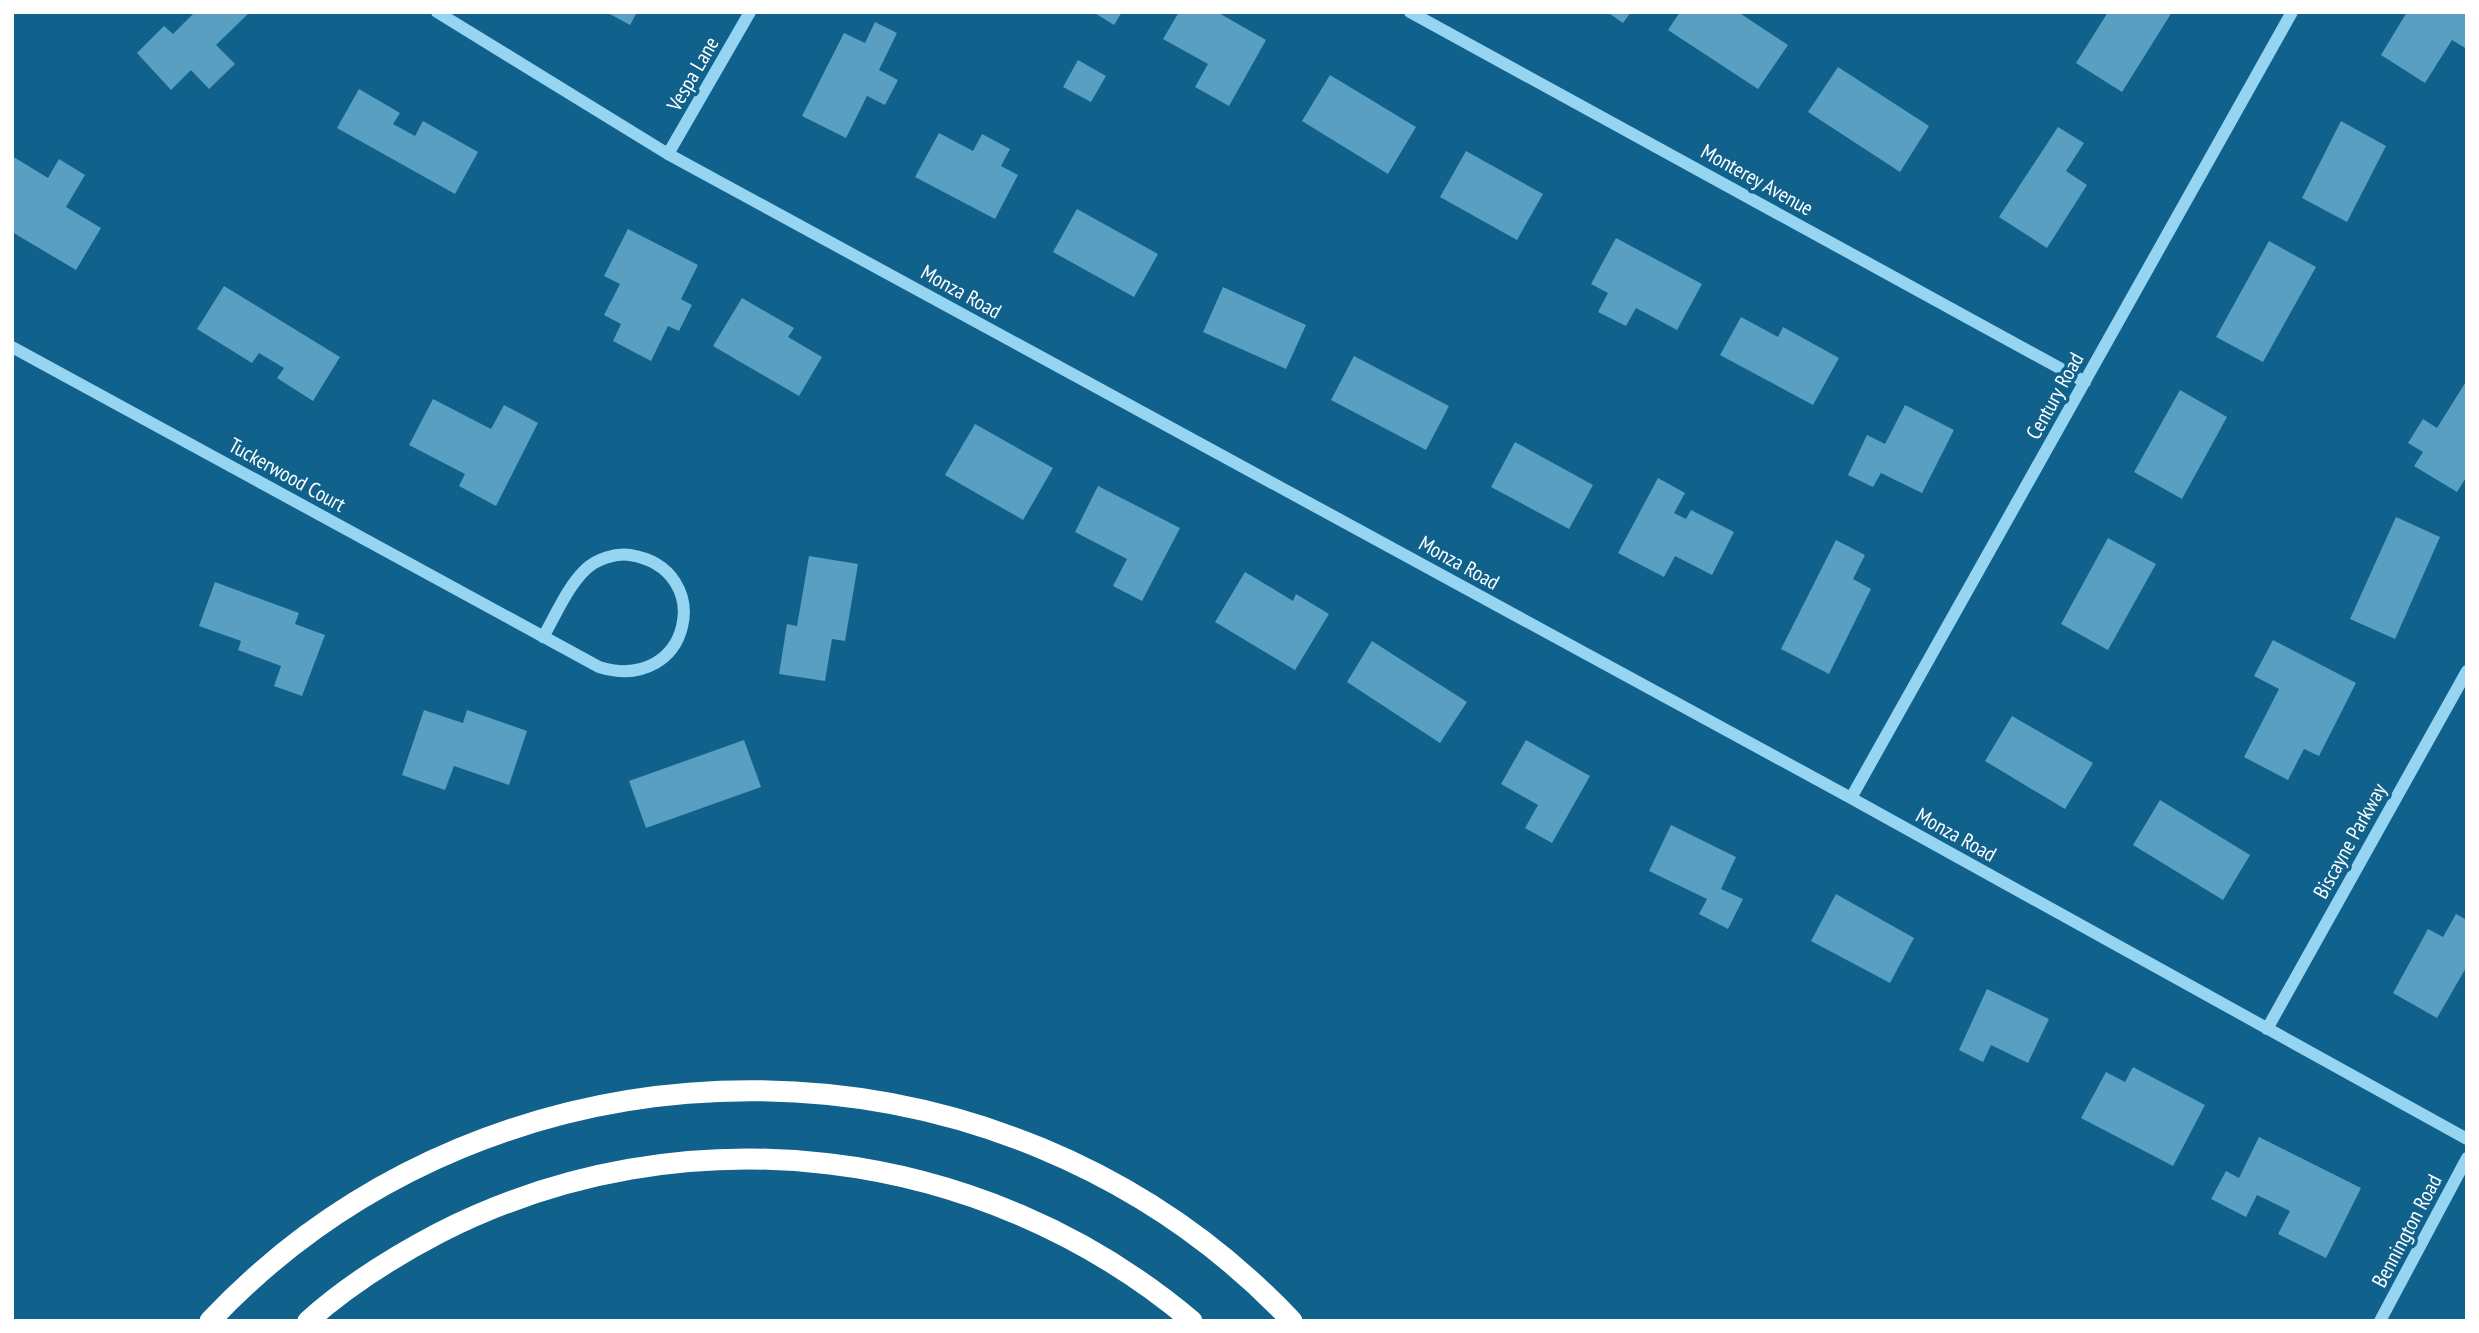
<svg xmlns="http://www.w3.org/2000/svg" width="2479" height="1333" viewBox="0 0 2479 1333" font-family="'PT Sans Narrow',sans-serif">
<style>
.building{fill:#589fc1}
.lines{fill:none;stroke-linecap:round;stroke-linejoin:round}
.minor{stroke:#96d5f2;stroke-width:12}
.highway{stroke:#fff;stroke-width:21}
.labels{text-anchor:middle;stroke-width:7;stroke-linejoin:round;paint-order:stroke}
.street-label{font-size:21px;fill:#fff;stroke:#10628c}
</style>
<rect width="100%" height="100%" fill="#10628c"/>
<path class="building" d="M195 12H250L216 45 235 64 209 89 191 70 171 90 137 53 164 26 173 34Z
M606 12H637L630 25Z
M1093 12H1122L1114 25Z
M1179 12H1217L1266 40 1229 106 1195 87 1208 64 1163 39Z
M1607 12H1631L1623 23Z
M1680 12H1738L1788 45 1758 89 1668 30Z
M2108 12H2172L2122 92 2076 63Z
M2407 12H2467V49L2452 40 2425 83 2381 55Z
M875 22 897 33 879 70 898 80 885 105 867 96 846 138 802 116 844 33 865 43Z
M1078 60 1106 76 1091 102 1063 87Z
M1838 67 1929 126 1900 172 1808 112Z
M1330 75 1416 127 1388 174 1302 121Z
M359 89 400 113 393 124 415 136 423 121 478 152 455 194 337 128Z
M2341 121 2386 146 2347 222 2302 198Z
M2058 127 2084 143 2066 171 2087 185 2047 248 1999 217Z
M939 133 973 151 982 134 1010 149 1001 166 1018 175 995 219 915 177Z
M1466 151 1543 194 1517 240 1440 197Z
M12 156 48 178 59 159 85 175 66 207 101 228 76 270 12 232Z
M1077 209 1158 254 1134 297 1053 252Z
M628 229 698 265 681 299 692 305 679 331 668 326 651 361 613 341 621 324 604 315 620 284 604 276Z
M1616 238 1702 284 1677 330 1636 308 1626 326 1598 312 1608 293 1591 284Z
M2269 241 2316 267 2263 362 2216 337Z
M224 286 340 357 313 401 277 378 284 368 259 353 252 363 197 329Z
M1223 287 1306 325 1286 369 1203 332Z
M742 298 794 328 788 337 822 357 799 396 713 346Z
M1741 317 1778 337 1783 327 1839 358 1813 405 1720 355Z
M1354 356 1449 406 1426 450 1331 400Z
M2467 380V476L2457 492 2414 466 2423 452 2408 443 2423 419 2437 428Z
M2180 390 2227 417 2182 499 2134 472Z
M433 399 491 429 504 405 538 423 496 506 459 486 465 474 409 445Z
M1905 405 1954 430 1922 493 1881 473 1873 487 1848 475 1867 435 1885 444Z
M975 424 1053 468 1023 520 945 475Z
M1515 442 1593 485 1569 529 1491 487Z
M1658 478 1685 493 1674 513 1686 519 1691 510 1734 532 1712 575 1675 556 1664 577 1618 553Z
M1098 486 1180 528 1142 601 1113 586 1127 559 1075 532Z
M2396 517 2440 537 2395 639 2350 619Z
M2108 538 2156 564 2108 650 2061 624Z
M1836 540 1865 555 1853 579 1871 589 1829 674 1781 649Z
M809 556 858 564 845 641 832 639 825 681 779 674 787 624 797 626Z
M1245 572 1293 601 1296 594 1329 614 1295 670 1215 622Z
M215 582 299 613 295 624 325 635 302 696 274 686 281 666 238 650 241 641 199 626Z
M2273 640 2356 683 2319 756 2304 749 2288 780 2244 757 2279 689 2254 676Z
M1372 641 1467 702 1440 743 1347 682Z
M424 710 463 723 467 710 527 731 509 785 454 766 445 790 402 775Z
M2012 716 2093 763 2065 809 1985 761Z
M744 740 761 787 646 828 629 781Z
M1526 740 1590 776 1552 843 1525 828 1538 805 1501 784Z
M2160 800 2250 855 2223 900 2133 845Z
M1671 825 1736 857 1721 889 1743 899 1728 929 1699 914 1707 899 1649 871Z
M1836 894 1914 938 1890 983 1811 941Z
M2456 914 2467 920V966L2437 1018 2393 993 2428 929 2443 937Z
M1987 989 2049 1019 2028 1063 1991 1045 1983 1062 1959 1050Z
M2133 1067 2205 1105 2173 1166 2081 1118 2106 1072 2125 1082Z
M2259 1137 2361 1188 2326 1258 2278 1234 2290 1211 2257 1195 2246 1217 2211 1199 2226 1171 2239 1178Z"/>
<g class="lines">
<path class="minor" d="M437 12 668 154 1851 798 2467 1139
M1410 12 2085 382
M668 154 750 12
M12 347 599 667C691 695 718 569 630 555 615 553 597 559 586 569 567 587 556 615 543 637
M1851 798 2292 12
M2267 1029 2467 671
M2380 1321 2467 1158"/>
<path class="highway" d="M210 1321C499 1014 1002 1014 1292 1321
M308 1321C347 1286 393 1257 439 1233 683 1108 982 1144 1192 1321"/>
</g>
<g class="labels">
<g class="street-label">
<text transform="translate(693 74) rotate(-60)" y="7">Vespa Lane</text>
<text transform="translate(1757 180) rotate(29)" y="7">Monterey Avenue</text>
<text transform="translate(961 292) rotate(29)" y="7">Monza Road</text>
<text transform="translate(2055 396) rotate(-61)" y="7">Century Road</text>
<text transform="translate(287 475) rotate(29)" y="7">Tuckerwood Court</text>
<text transform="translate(1459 563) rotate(29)" y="7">Monza Road</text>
<text transform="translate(1956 835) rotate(29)" y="7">Monza Road</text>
<text transform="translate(2350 841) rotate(-61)" y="7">Biscayne Parkway</text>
<text transform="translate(2407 1231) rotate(-62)" y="7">Bennington Road</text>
</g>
</g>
<rect width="2479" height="1333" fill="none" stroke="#ffffff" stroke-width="28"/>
</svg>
